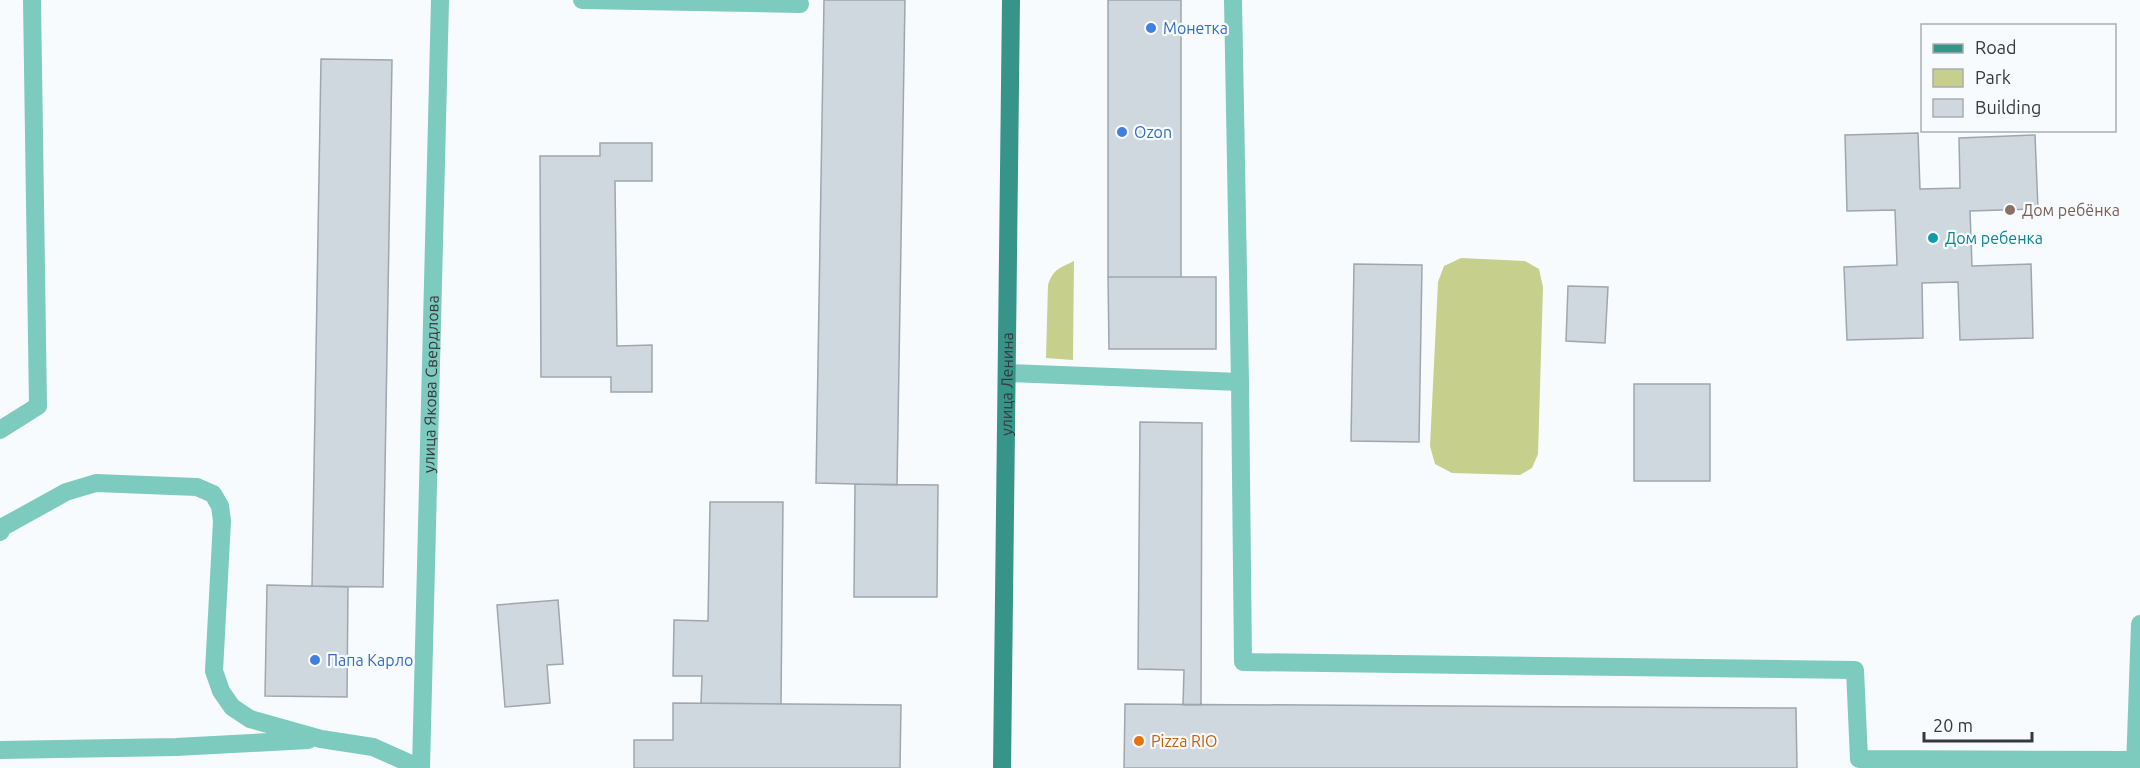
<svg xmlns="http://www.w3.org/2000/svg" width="2140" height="768" viewBox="0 0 2140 768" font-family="Ubuntu,sans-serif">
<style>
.green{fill:#c6cf8c}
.building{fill:#cfd7df;stroke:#9fa6ae;stroke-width:1.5}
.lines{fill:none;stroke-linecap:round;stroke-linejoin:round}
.minor{stroke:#7dcabf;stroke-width:18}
.major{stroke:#379489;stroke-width:18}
.shop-dot{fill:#3f7fe0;stroke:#f8fbfe;stroke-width:2}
.education-dot{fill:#8d6e63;stroke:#f8fbfe;stroke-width:2}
.culture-dot{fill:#0f9aa8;stroke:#f8fbfe;stroke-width:2}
.food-dot{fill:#e8710a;stroke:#f8fbfe;stroke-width:2}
.labels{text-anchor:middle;stroke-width:4.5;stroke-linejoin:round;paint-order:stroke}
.shop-label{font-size:16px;fill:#366cbe;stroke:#f8fbfe;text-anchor:start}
.education-label{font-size:16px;fill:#785e54;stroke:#f8fbfe;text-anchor:start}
.culture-label{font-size:16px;fill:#0d838f;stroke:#f8fbfe;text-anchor:start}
.street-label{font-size:16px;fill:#36383c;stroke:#f8fbfe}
.food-label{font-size:16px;fill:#c56008;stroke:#f8fbfe;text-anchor:start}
</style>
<rect width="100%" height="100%" fill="#f8fbfe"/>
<path class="green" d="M1461 258 1525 261 1539 269 1543 287 1538 454 1532 468 1520 475 1452 473 1435 464 1430 446 1438 282 1444 266Z
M1074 261 1073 360 1046 358 1048 285C1053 269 1060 268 1074 261Z"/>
<path class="building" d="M824 0H905L897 485 816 483Z
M1108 0H1181V277H1108Z
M321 59 392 60 383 587 312 586Z
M1918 133 1920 189 1960 188 1959 138 2035 135 2038 209 1970 211 1972 266 2031 264 2033 338 1960 340 1958 282 1922 283 1923 338 1847 340 1844 267 1897 265 1895 210 1847 211 1845 135Z
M600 143H652V181H615L617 346 652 345V392H611V377H541L540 156H600Z
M1354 264 1422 265 1419 442 1351 441Z
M1108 277H1216V349H1109Z
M1568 286 1608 287 1605 343 1566 341Z
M1634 384H1710V481H1634Z
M1140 422 1202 423 1201 705H1183L1184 670 1138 669Z
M855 484 938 485 937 597H854Z
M710 502H783L781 704 701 703 702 676H673L674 620 708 621Z
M267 585 348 587 347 697 265 696Z
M558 600 563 664 547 665 550 703 505 707 497 605Z
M673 703 901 705 900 768H634V740H673Z
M1125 704 1796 708 1797 768H1124Z"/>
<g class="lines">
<g class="minor">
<path d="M582 0 800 4"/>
<path d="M1233 0 1240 382"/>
<path d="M1007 373 1240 382 1243 662 1855 670 1859 759 2135 760"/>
<path d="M0 430 38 406 32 0"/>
<path d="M0 532 3 527 66 492 96 483 197 487 213 494 220 506 222 521 214 671 221 691 232 707 250 719 321 739 373 747 420 768"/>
<path d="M0 750 176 747 308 740"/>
<path id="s1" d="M421 768 440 0"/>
<path d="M2135 768 2140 624"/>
</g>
<path class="major" id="s2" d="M1002 768 1011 0"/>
</g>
<g class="shop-dot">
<circle cx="1151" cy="28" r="6"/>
<circle cx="1122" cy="132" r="6"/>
<circle cx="315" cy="660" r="6"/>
</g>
<circle class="education-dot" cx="2010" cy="210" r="6"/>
<circle class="culture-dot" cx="1933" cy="238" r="6"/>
<circle class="food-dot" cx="1139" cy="741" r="6"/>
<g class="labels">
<g class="shop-label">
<text x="1163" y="34">Монетка</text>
<text x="1134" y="138">Ozon</text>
<text x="327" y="666">Папа Карло</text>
</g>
<g class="education-label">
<text x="2022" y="216">Дом ребёнка</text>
</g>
<g class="culture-label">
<text x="1945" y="244">Дом ребенка</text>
</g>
<g class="street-label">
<text dy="6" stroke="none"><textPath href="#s1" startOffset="384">улица Якова Свердлова</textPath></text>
<text dy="6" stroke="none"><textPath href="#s2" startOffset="384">улица Ленина</textPath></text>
</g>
<g class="food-label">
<text x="1151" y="747">Pizza RIO</text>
</g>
</g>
<rect x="1921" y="24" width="195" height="108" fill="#f8fbfe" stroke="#aaadb0" stroke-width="1.5"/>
<rect x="1933" y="44" width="30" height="9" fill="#379489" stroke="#aaadb0" stroke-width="1.5"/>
<text x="1975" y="54" font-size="18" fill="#36383c">Road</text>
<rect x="1933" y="69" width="30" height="18" fill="#c6cf8c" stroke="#aaadb0" stroke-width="1.5"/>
<text x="1975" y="84" font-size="18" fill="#36383c">Park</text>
<rect x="1933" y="99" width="30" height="18" fill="#cfd7df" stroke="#aaadb0" stroke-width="1.5"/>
<text x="1975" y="114" font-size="18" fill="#36383c">Building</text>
<path d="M1924 732v9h108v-9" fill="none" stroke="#36383c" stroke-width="3"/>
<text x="1933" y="732" font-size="18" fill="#36383c" stroke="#f8fbfe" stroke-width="4.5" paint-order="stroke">20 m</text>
</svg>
